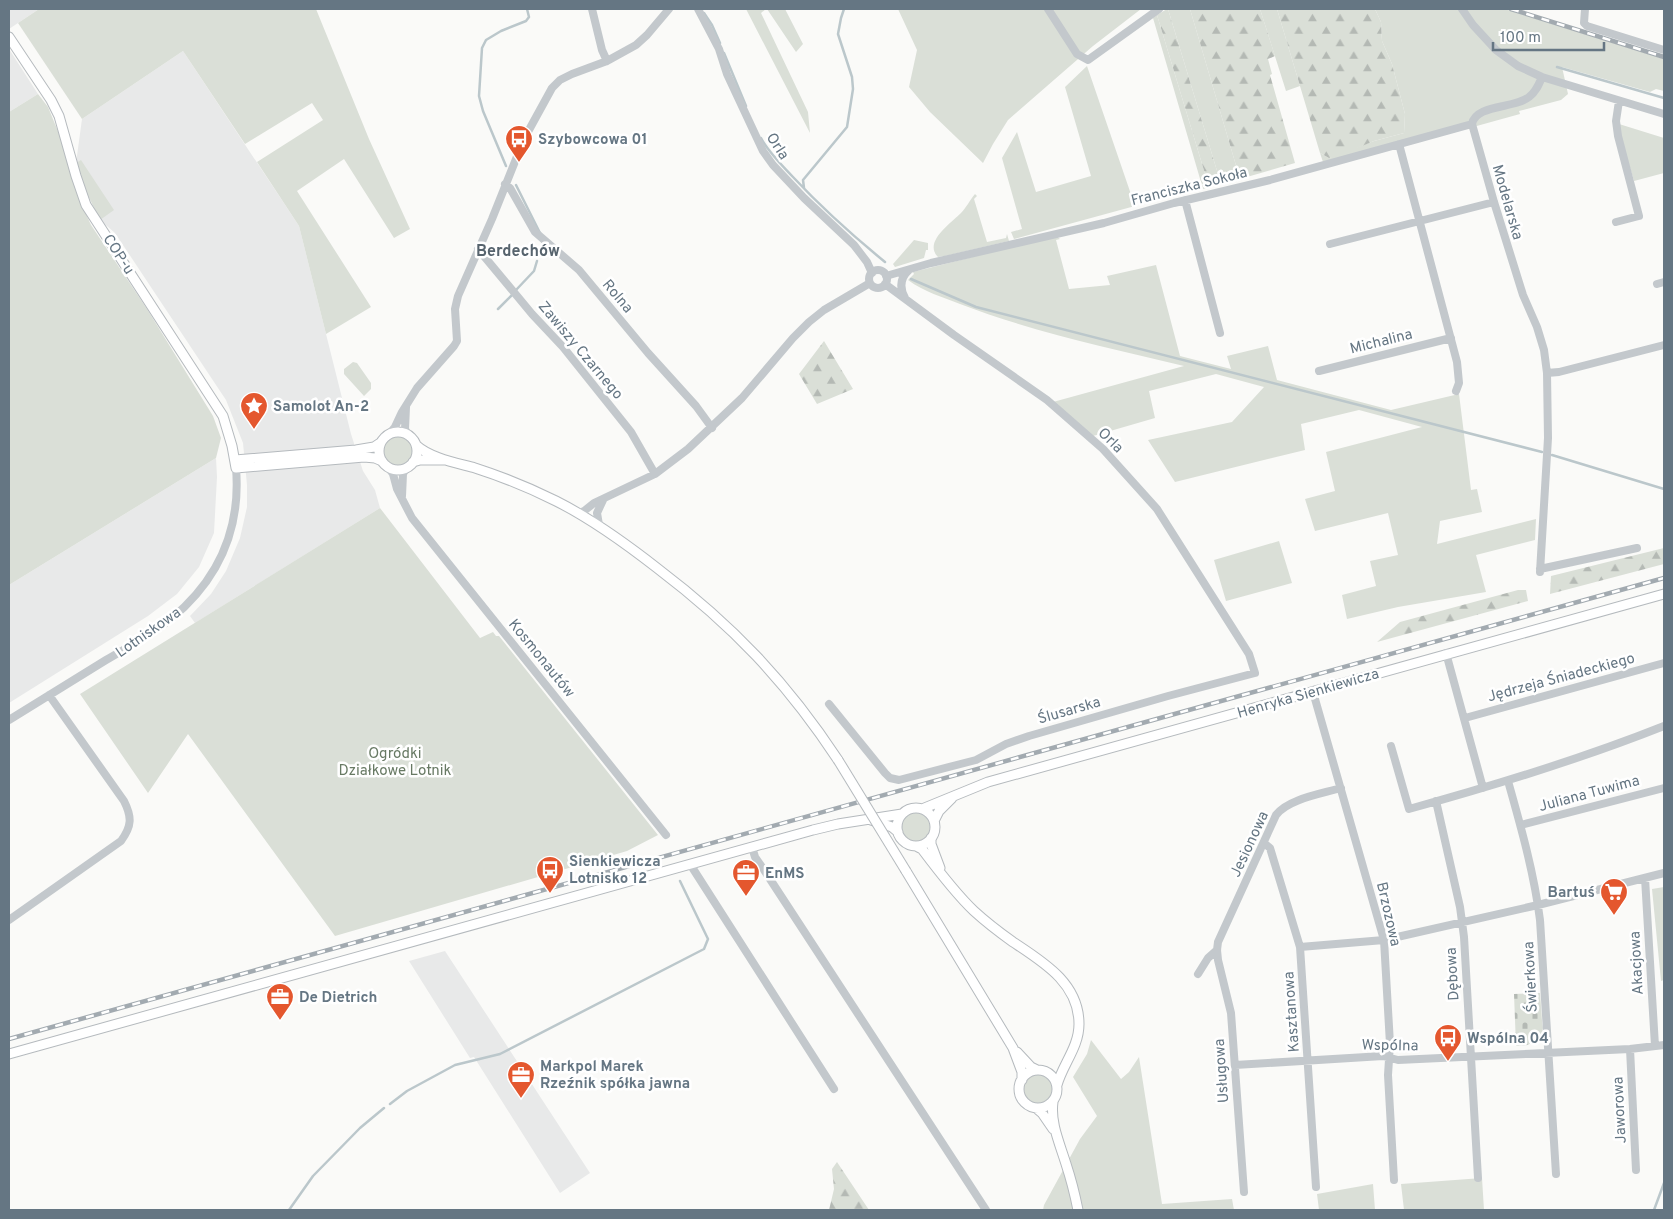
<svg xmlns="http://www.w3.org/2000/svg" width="1673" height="1219" viewBox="0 0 1673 1219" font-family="Overpass,sans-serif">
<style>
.built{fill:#e8e9e9}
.green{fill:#dadfd7}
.forest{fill:url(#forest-firs)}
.cemetery{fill:url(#cemetery-stones)}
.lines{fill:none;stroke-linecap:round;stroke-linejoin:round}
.stream{stroke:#bbc7cb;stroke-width:2.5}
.major-casing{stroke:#b5babe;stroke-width:11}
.minor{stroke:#c3c8cc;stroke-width:8}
.major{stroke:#fff;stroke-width:9}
.rail-casing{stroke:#a2aab0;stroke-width:4.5}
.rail{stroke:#fff;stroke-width:2.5;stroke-dasharray:8;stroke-linecap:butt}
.major-bridge-casing{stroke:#b5babe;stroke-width:11;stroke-linecap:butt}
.major-bridge{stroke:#fff;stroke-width:9}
.labels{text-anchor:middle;stroke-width:5;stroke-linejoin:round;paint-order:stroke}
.poi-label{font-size:15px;font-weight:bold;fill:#657683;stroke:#fff;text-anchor:start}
.street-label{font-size:15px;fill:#657683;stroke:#fff}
.park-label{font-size:15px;fill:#687a64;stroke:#fff}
.neighbourhood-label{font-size:16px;font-weight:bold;fill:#57646e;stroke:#fff}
</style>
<defs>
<pattern id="forest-firs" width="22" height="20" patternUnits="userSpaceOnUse" patternTransform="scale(1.25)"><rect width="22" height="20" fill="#dadfd7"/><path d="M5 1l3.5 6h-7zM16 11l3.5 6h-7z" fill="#b4b9b4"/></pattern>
<pattern id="cemetery-stones" width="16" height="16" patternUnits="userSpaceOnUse" patternTransform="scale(1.25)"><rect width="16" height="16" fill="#dadfd7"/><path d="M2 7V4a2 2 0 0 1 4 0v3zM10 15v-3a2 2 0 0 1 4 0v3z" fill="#b4b9b4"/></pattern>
</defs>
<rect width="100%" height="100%" fill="#fafaf8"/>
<path class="built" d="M9 9H39L9 29Z
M9 49 38 94 9 112Z
M183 51 299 226 351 434 363 471 375 490 380 508 195 623 190 616 211 594 226 571 240 538 247 507V485L243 443 226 400 115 233 100 220 85 189 76 163 82 119Z
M216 458 217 477 214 533 199 567 177 594 148 616 9 703V585Z
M445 951 590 1173 560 1193 474 1057 470 1058 409 961Z"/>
<path class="green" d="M39 9H316L369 139 410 229 394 238 344 159 297 191 371 307 326 334 299 226 257 162 323 120 312 103 245 144 183 51 82 119 18 23Z
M746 9H766L761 13 808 112 810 133Z
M767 9H785L803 44 796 52Z
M898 9H1141L1093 46 1008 120 993 144 983 163 930 112 909 87 917 50Z
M1168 9H1190L1240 179 1221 184Z
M1260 9H1277L1300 86 1286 91Z
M1375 9H1505L1664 59V91L1656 89 1650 92 1562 67 1568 94 1561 100 1519 111 1520 114 1325 168 1320 153 1329 158 1374 141 1404 133 1405 114 1392 64 1382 41 1381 22Z
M1157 15 1209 187 1203 189 1153 18Z
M1087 66 1135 206 1014 239 1011 232 1022 229 1002 158 1017 132 1036 192 1091 176 1065 87Z
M38 94 48 107 64 146 79 199 91 225 147 309 213 416 221 438 216 458 9 585V112Z
M1619 124 1664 138V173L1634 181 1620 134Z
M81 160 114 210 100 220 85 189 76 163Z
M975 194 977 196 974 199 987 242 1006 238 1007 234 1009 241 945 256 938 257C923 242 951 223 961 213 966 208 970 200 975 194Z
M1056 236 1060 239 1056 240 1069 289 1110 285 1107 276 1156 265 1180 356 1231 369 1227 356 1268 346 1277 380 1391 410 1459 394 1471 490 1477 489 1482 512 1440 521 1437 544 1536 519 1535 540 1476 555 1486 592 1398 607 1347 619 1342 595 1376 586 1370 561 1398 555 1388 513 1315 531 1305 499 1335 491 1326 452 1422 427 1359 410 1301 424 1305 450 1175 482 1148 440 1232 422 1264 387 1216 374 1149 391 1155 418 1093 436 1053 402 1184 366C1109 348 1033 332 960 304 943 297 924 292 908 280L914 274 913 272Z
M914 240 928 243V250H926L924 258 895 267 893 264Z
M353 362 357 363 371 383V389L364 396 344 374V369Z
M384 451a14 14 0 1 1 28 0a14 14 0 1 1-28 0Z
M380 508 480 638 493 632 496 636H499L658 835 627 851 335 936 188 734 148 793 80 694Z
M1279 541 1292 583 1226 601 1214 560Z
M902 827a14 14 0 1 1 28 0a14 14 0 1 1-28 0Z
M1664 887V980L1661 981 1652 889Z
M1091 1040 1121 1079 1129 1072 1139 1057 1162 1204 1232 1199 1234 1210H1043L1044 1205 1080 1139 1097 1116 1073 1077 1087 1054Z
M1024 1089a14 14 0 1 1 28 0a14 14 0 1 1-28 0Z
M1482 1178 1484 1210H1404L1401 1184Z
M1373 1184 1375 1210H1319L1317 1194Z"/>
<path class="forest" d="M1167 9H1168L1221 184 1209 187 1157 15Z
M1190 9H1260L1275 56 1268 59 1272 74 1270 75 1295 163 1240 179Z
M1277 9H1375L1381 22 1382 41 1392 64 1405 114 1404 133 1374 141 1338 156 1329 158 1320 153Z
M824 341 853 389 817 404 799 374Z
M1664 548V564L1550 594 1551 576Z
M1518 590H1526L1528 601 1377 642 1400 622Z
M837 1162 869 1210H829L834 1189 832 1169Z"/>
<path class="cemetery" d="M1540 993 1543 1034 1528 1045 1516 1046 1514 994Z"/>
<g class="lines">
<path class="stream" d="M704 13 712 25 720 43
M724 53 746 106
M1557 67 1664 98
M761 138C769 153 781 164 793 177 821 207 852 235 885 262
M506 166 483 111 479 96 482 48 486 40 501 31 526 21 529 17 527 9
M516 185 540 233
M804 188 803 180 847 127 853 89 852 77 838 34 841 18 844 9
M911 279 976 307 1542 452
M516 290 534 271 537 261
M498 309 513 294
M1552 455 1664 489
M390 1104 407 1091 455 1065 500 1054 704 949 708 939 680 881
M289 1210 313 1176 360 1128 384 1108
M1654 1210 1664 1183"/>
<defs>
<path id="major" d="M9 37 51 100 59 116 76 176 86 205 223 416 232 446 236 468 364 457 375 458 382 461
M379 451a19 19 0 1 1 38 0a19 19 0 1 1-38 0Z
M416 445C430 458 457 463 475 468 503 477 530 488 556 501 592 519 625 543 657 568 732 625 786 681 838 760
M235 460 356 450 374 447 380 443
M413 462 420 460H443
M897 827a19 19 0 1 1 38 0a19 19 0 1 1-38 0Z
M922 809 988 782 1664 594
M871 820 892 827 898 832
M934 821 939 811 952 798
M931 838V844L940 868
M916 846 922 849C937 869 956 894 974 911 986 922 999 932 1013 942 1043 962 1079 983 1079 1024 1079 1047 1063 1064 1057 1085
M906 871 1013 1048 1022 1072V1080
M1017 1052 1031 1067 1037 1070
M9 1054 813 830 838 824 902 814
M1019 1089a19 19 0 1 1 38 0a19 19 0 1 1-38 0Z
M1053 1102C1050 1123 1060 1144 1066 1164 1071 1179 1075 1195 1078 1210
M1036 1108 1042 1113 1053 1129"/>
</defs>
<use href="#major" class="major-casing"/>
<path class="minor" d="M592 9 602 50 607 61
M698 9 719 49 727 74 763 151 773 165 804 198 854 245 867 262 872 273
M1048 9 1077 54 1088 60 1159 9
M1462 9 1473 25 1496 50 1518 66 1542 77 1664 114
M1585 9 1584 23 1587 26 1664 50
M1399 144 1457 362 1459 383 1456 391
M505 184 510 188 535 232 579 270 648 353 696 406 712 428
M1185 200 1220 333
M1616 222 1639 216 1618 136 1616 121 1619 101
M1330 244 1494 202
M478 249 532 314 563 347 631 432 655 474
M869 279a9 9 0 1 1 18 0a9 9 0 1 1-18 0Z
M886 276 931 263 1104 223 1174 203 1270 180 1472 124
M1657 284 1664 282
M905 298C899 287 900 278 909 270
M1319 371 1451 338
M1547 373 1559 372 1664 345
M406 407 405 429 408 435
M390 433 395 427 402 412 417 388 454 346 457 341 455 309 458 296 492 219 524 139 552 88 560 80 572 74 607 61 636 45 647 35 669 9
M388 467 393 474 397 489 412 518 666 835
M402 496 403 474 406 468
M579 514 584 511 594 503 655 474 688 449 742 398 793 338 809 322 824 310 870 283
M599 525 597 513 603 500
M1540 569 1637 548
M1540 572 1548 438 1547 373 1544 350 1537 327 1523 295 1494 202 1472 124C1476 104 1514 109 1529 97 1536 92 1539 84 1542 77
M1446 653 1483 788
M1313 692 1384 940 1390 1044 1388 1075 1394 1180
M829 704 885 773 890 778 899 780 976 760 1006 744 1029 736 1168 696 1255 673 1249 654 1157 509 1103 449 1047 400 954 335 885 284
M1465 718 1664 663
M9 720C41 700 74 680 106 660 128 647 151 635 171 619 218 580 241 529 236 468
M1391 746 1409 809C1496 785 1581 759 1664 726
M1508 781C1521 827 1534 873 1540 920L1556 1174
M1436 801 1460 907 1464 937 1478 1178
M1521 825 1664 788
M1264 843 1270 848 1300 947 1316 1187
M752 847 755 857 766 873 986 1210
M690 864 834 1089
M1645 878 1655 1046
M9 920 121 841C132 826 132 817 124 801L49 695
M1300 947 1384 940 1538 905 1664 873
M1198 974 1208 958 1217 950
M1630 1049 1636 1170
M1235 1065 1383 1056 1398 1060 1630 1049 1664 1045
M1244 1192 1231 1013 1218 960 1217 950 1218 942 1276 815C1288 799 1321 794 1341 788"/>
<use href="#major" class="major"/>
<defs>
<path id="rail" d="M1511 9 1664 57
M9 1039 1153 720 1664 578"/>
</defs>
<use href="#rail" class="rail-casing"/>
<use href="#rail" class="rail"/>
<defs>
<path id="major-bridge" d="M838 760 906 871"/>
</defs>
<use href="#major-bridge" class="major-bridge-casing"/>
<use href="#major-bridge" class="major-bridge"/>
</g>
<defs>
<symbol id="bus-pin" viewBox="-11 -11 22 30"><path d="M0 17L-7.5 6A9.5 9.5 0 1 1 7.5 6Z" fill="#e4572e" stroke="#fff"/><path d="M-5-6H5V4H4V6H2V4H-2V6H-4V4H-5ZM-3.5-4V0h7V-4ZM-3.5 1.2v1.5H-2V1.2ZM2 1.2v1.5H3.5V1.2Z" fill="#fff"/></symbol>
<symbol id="sight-pin" viewBox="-11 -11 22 30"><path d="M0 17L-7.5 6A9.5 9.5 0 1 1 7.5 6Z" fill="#e4572e" stroke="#fff"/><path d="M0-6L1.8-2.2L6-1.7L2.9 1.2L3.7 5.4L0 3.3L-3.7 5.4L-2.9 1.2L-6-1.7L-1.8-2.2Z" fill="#fff"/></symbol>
<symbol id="office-pin" viewBox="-11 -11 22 30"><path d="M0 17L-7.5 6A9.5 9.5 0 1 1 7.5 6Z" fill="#e4572e" stroke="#fff"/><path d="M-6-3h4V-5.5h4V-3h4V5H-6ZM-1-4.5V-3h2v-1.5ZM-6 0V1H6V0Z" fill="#fff"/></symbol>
<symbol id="supermarket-pin" viewBox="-11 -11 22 30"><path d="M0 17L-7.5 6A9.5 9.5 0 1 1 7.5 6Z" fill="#e4572e" stroke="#fff"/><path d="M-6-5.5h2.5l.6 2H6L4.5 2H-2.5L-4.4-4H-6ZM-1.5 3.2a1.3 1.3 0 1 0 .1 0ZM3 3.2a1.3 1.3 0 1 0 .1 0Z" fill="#fff"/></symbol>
</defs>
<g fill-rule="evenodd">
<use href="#bus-pin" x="503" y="123" width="32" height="43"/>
<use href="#sight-pin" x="238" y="390" width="32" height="43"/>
<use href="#bus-pin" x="534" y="854" width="32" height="43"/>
<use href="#office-pin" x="730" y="857" width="32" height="43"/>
<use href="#supermarket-pin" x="1598" y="876" width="32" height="43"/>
<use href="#office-pin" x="264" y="981" width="32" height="43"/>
<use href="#bus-pin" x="1432" y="1022" width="32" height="43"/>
<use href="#office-pin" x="505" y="1059" width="32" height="43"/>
</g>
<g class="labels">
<g class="poi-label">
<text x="538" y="144">Szybowcowa 01</text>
<text x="273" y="411">Samolot An-2</text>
<text x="569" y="866">Sienkiewicza<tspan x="569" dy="17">Lotnisko 12</tspan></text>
<text x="765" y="878">EnMS</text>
<text x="1595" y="897" text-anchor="end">Bartuś</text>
<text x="299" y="1002">De Dietrich</text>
<text x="1467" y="1043">Wspólna 04</text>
<text x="540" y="1071">Markpol Marek<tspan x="540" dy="17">Rzeźnik spółka jawna</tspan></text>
</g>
<g class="street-label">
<text transform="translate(778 146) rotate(57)" y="5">Orla</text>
<text transform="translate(1189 186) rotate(-14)" y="5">Franciszka Sokoła</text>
<text transform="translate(1508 202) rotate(74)" y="5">Modelarska</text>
<text transform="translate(119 254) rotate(57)" y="5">COP-u</text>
<text transform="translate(618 296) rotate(50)" y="5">Rolna</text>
<text transform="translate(1381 341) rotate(-14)" y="5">Michalina</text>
<text transform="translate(581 350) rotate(50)" y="5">Zawiszy Czarnego</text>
<text transform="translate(1111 440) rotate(45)" y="5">Orla</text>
<text transform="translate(148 632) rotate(-35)" y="5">Lotniskowa</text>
<text transform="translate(542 658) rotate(51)" y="5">Kosmonautów</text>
<text transform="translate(1561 677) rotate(-15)" y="5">Jędrzeja Śniadeckiego</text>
<text transform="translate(1308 693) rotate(-16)" y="5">Henryka Sienkiewicza</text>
<text transform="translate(1069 710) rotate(-16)" y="5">Ślusarska</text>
<text transform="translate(1589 793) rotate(-15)" y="5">Juliana Tuwima</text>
<text transform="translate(1249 844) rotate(-65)" y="5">Jesionowa</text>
<text transform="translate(1389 914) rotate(77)" y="5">Brzozowa</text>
<text transform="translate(1636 963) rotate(-93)" y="5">Akacjowa</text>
<text transform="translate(1452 974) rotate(-93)" y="5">Dębowa</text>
<text transform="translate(1530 977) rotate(-93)" y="5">Świerkowa</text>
<text transform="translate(1291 1012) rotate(-94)" y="5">Kasztanowa</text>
<text transform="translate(1390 1045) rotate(1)" y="5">Wspólna</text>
<text transform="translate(1221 1071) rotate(-94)" y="5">Usługowa</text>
<text transform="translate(1619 1110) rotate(-93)" y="5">Jaworowa</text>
</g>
<g class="park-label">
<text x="395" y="758">Ogródki<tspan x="395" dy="17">Działkowe Lotnik</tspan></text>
</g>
<g class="neighbourhood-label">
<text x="518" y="256">Berdechów</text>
</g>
</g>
<rect width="1673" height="1219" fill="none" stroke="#657683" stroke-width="20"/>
<path d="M1493 42v8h111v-8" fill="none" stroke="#657683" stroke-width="2.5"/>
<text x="1500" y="42" font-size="15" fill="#657683" stroke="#ffffff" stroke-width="4" paint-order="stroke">100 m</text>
</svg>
